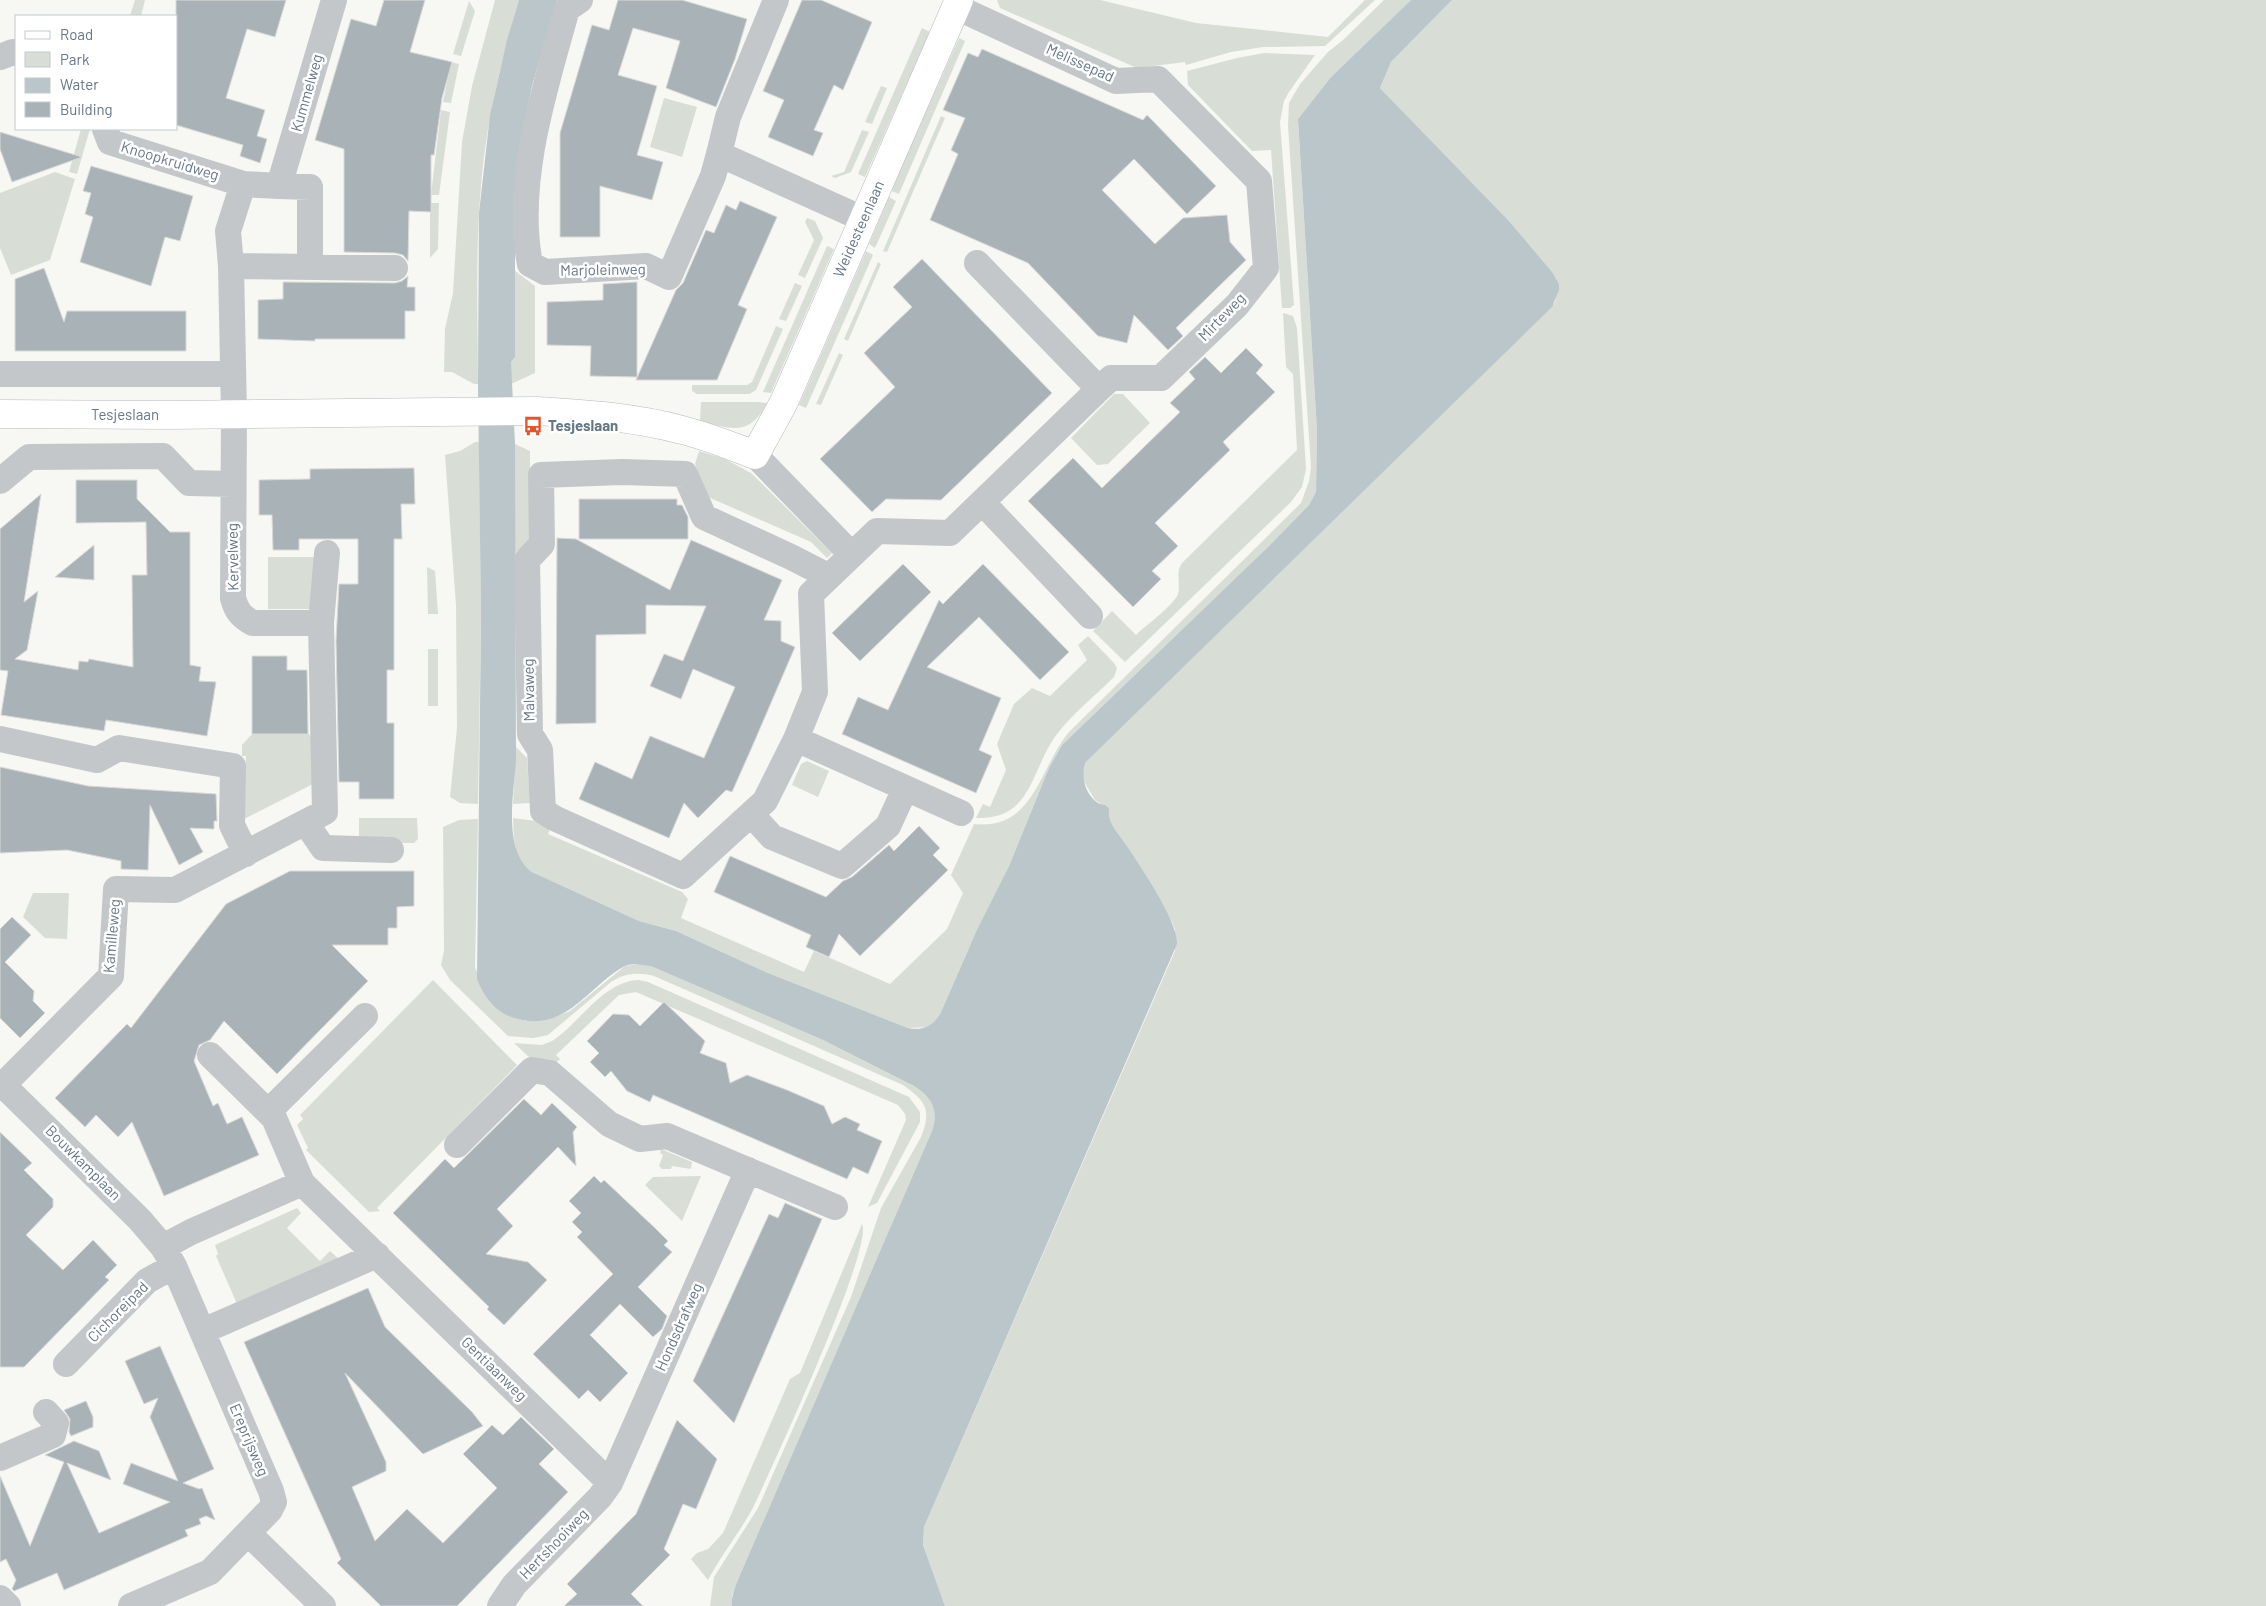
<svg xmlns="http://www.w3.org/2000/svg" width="2266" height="1606" viewBox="0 0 2266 1606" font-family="Barlow,sans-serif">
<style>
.green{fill:#d8ded5}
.water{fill:#bac6ca}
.building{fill:#a9b2b7;stroke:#d9d9d6}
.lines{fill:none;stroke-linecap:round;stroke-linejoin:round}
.secondary-casing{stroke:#b5babf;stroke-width:29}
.street{stroke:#c3c7ca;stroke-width:26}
.secondary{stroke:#fff;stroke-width:28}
.labels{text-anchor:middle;stroke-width:5;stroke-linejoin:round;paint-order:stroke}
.street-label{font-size:15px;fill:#667785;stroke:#fff}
.poi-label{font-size:15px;font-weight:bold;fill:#667785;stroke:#fff;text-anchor:start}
</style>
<rect width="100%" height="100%" fill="#f7f7f4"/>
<path class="green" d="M135 0H145L141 16H130Z
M495 0H519C501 61 486 123 481 186 475 252 478 318 478 384H474L452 372H444L445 329 453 293 462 142 472 86Z
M997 0H1100L1196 23 1328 37 1365 0H1375L1325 46 1263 47 1231 52 1186 65 1185 62 1137 68 1000 8Z
M1384 0H1411L1331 77 1298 119 1317 430 1316 492 1309 505 1269 546 1062 745 1049 768 1009 866 968 950 941 1012 937 1020 929 1027 908 1028 768 973 676 931 639 921 532 872C513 858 514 840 513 818L536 821 551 827 548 834 682 892 688 899 681 918 804 972 814 951 890 984 947 929 963 893 951 875 974 824C1034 831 1039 768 1069 732L1301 503 1309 481 1311 467 1288 126 1289 103 1300 84 1328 52 1343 40Z
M1452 0H2266V1606H945L923 1545 924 1527 1175 951V929L1172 922 1124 841 1112 826 1103 805 1095 800 1086 785 1082 776 1086 762 1555 302 1559 284 1553 273 1509 221 1380 88 1391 62Z
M469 1 475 11 461 56 453 54Z
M922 28 930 32 865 177 858 174Z
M959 38 965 41 899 194 892 191 894 183Z
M1264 53 1315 55 1289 92 1284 101 1280 122 1294 305 1290 308H1282L1271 150 1252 151 1188 85 1187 71 1237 58Z
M451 62 459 64 451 103 443 102Z
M881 86 887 88 872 124 865 122Z
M664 98 697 107 682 157 650 147Z
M441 110 450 112 439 195H431Z
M941 116 945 118 887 252 883 251Z
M81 129H90L77 174 69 172Z
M862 130 869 132 851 172 835 178 831 176 844 172Z
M55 172 75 179 50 260 11 275 0 248V193Z
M889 197 896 201 875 248 869 244Z
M430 203H439L438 249 430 258Z
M807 218 815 221 823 238 805 278 798 275 814 240 805 222Z
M827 246 834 249 771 393 763 392Z
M866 251 873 255 806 408 799 405Z
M878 262 881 264 848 341 844 339Z
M514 270 535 286V373L511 384V362L515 357Z
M795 283 802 286 786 321 779 319Z
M1283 313 1293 316 1297 328 1306 469 1302 487 1291 502 1125 662 1093 631 1112 611 1136 635C1145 626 1174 605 1178 594 1181 584 1175 572 1182 563L1297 450 1293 374 1286 367Z
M776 326 783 329 756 390 750 394H697L692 391V385H747L752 382Z
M839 353 843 355 821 405 816 404Z
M1114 394H1123L1150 423 1108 464 1097 465 1071 438Z
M701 402H758L767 403C749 437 732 429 700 421Z
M475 442H479L481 615 478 804 460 803 450 797 457 728 456 605 445 455 460 451Z
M515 444 530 451V541L515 553Z
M699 451 725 459 751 473 832 553 827 558 811 542 708 497 695 464Z
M268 557H317L318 609H268Z
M427 567 435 571 438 614H428Z
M1088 636 1114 663 1117 668 1114 677C1095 696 1073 713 1057 734 1030 770 1033 820 976 818L983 804 990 807 1006 770 997 744 1014 704 1032 688 1050 696 1087 660 1078 645Z
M428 649H438V706H428Z
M252 734H309L313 739V784L238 822 243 796 246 756H242V745Z
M516 747 527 758 530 803 513 804Z
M807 761 829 771 818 797 792 785 801 764Z
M359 818H417L418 839 414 843H359Z
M478 819 475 968 499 1010 525 1021 550 1019 570 1011 625 966 640 964 653 967 823 1040 914 1086C932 1097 939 1111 932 1131L740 1575 732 1595V1606H710L714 1577 758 1508 851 1297 881 1208 921 1137C932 1110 926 1101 903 1085L654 976C638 972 625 973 611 982L548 1035 533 1038 508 1036 450 980 441 965 444 951 443 827 459 820Z
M33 893H69L67 939 45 938 23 917Z
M433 980 517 1065 377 1208 380 1211 369 1212 306 1150 308 1148 297 1125 303 1119 300 1115Z
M639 980 648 982 909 1097 920 1112V1122L877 1203 868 1207 906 1120 905 1114 898 1105 636 992 619 995 556 1055 560 1059 556 1063 530 1058 514 1043 542 1045 552 1041C580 1023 603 981 639 980Z
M661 1149 692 1162 691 1169 672 1166 671 1169H662L659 1166 663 1155 660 1153Z
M701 1176 682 1221 645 1185 653 1177Z
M297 1208 301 1213 287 1228 320 1261 330 1251 339 1259 237 1304 216 1256 218 1254 215 1245Z
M862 1224C874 1248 771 1469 754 1506 740 1532 722 1554 708 1580L691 1559 697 1553 708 1549 723 1533 790 1379 800 1373Z"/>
<path class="water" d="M519 0H557L532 86 524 125 515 203V357L511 362 515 444 516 760C514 793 502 850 532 872L639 921 676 931 768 973 908 1028C923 1031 934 1026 941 1012L976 932 1009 866 1049 768 1062 745 1269 546 1309 505 1316 492 1317 430 1298 119 1331 77 1411 0H1452L1391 62 1380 88 1509 221 1553 273 1559 284V290L1552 307 1086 762C1080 775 1085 795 1098 803 1104 806 1105 803 1109 809 1107 824 1118 832 1125 843 1139 865 1178 920 1177 944L924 1527 923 1545 945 1606H732C731 1595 736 1585 740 1575L932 1131C939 1111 932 1097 914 1086L823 1040 653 967C644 965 632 962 623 967 584 990 565 1035 511 1017 494 1011 483 995 477 979L481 615 478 384 479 213 490 115 507 40Z"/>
<path class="building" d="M176 0H286L275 37 247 29 226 98 265 110 257 136 267 139 260 163 240 156 243 145 176 125Z
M384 0H425L410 52 452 62 442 98 434 155H431V212L409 211 408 261 403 255 395 253 344 252V149L315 140 351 19 376 26Z
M618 0H682L747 19 735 59 716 107 666 88 680 41 633 28 618 75 657 86 637 155 663 162 652 200 600 186V237H560V133L592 25 609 30Z
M802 0H821L872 22 843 90 834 85 814 130 823 133 813 156 768 137 784 100 763 91Z
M982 49 1143 120 1147 115 1216 186 1187 214 1134 159 1102 190 1155 244 1183 218 1227 215 1230 242 1246 260 1176 328 1183 336 1168 350 1134 315 1127 343 1098 336 1028 263 930 220 958 154 951 150 965 118 943 110 968 53 978 57Z
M0 132 82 157 12 182 0 149Z
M91 166 193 196 180 241 165 237 151 286 80 262 93 217 85 214 91 193 83 191Z
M740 201 777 217 738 305 747 309 717 380H636L676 290 683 283 706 230 714 233 726 205 736 210Z
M922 259 1052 393 941 500 886 499 872 512 820 459 895 387 864 353 912 307 893 287Z
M44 268 64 322 67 311H186V351H15V279Z
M408 276 407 287H415V311H405V339H315V341L258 339V300L283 299V282L395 283 402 281Z
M637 282V377L590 376 591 346 547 345V302L603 300V284Z
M1246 348 1263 365 1256 373 1275 392 1223 442 1230 450 1155 523 1178 546 1152 571 1161 579 1133 607 1028 501 1073 458 1102 488 1180 412 1170 403 1195 379 1189 372 1205 357 1221 373Z
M414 468 415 504H401L402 539H394V670H387V723H394V799H359V782H339L336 641 339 584H358V539H299V550H273L272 515H259V480L310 479V469Z
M76 480H137V499L170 532H190V665L201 667 199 681 216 682 207 736 106 720 104 731 1 715 8 671 0 670V529L41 494 24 602 38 591 27 650 15 659 78 670 79 661 88 662 89 659 133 667 132 575H147L146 522 76 523Z
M579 499H677V505H682L688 517V539H579Z
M557 538 576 539 670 590 691 540 782 580 764 620 781 621V641L795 647 752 747 732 792 726 790 698 818 684 803 669 838 579 799 595 762 632 779 650 736 704 758 735 687 693 669 681 699 650 686 664 654 683 661 706 606 646 605V634L596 635V723L556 724Z
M94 545V580L55 577Z
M903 564 931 592 860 661 832 633Z
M983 564 1069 652 1040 680 979 617 927 667 1001 698 979 750 992 756 976 793 842 734 858 697 888 710 939 600 943 604Z
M252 656H287V670H307L308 734H252Z
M0 767 88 786 216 794 217 821H214V829L190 828 203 852 179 865 150 805 148 870 121 869V861L67 850 0 853Z
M919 826 940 848 933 855 948 870 860 956 839 934 829 957 806 947 811 935 714 892 730 856 826 897 843 881 852 877 889 845 894 851Z
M290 871H414V906L397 907V928H388V945H332L368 981 277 1074 224 1021 210 1040 199 1045 194 1061 213 1106 218 1103 227 1124 242 1117 259 1155 164 1196 132 1122 118 1137 96 1115 85 1127 55 1098 127 1024 131 1028 226 904Z
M12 917 31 935 5 962 34 991 33 1001 45 1013 20 1038 0 1018V929Z
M664 1002 705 1041 700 1053 726 1063 730 1083 747 1075 787 1090 824 1106 832 1124 845 1117 860 1124 857 1130 882 1141 868 1174 853 1167 847 1179 653 1095 650 1102 627 1091 611 1071 605 1077 590 1062 599 1053 587 1041 613 1014 629 1015 640 1026Z
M524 1099 541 1115 552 1103 577 1127 573 1132 576 1166 558 1147 497 1209 513 1226 486 1254 528 1262 547 1280 504 1325 487 1309 489 1307 393 1213 445 1159 454 1168Z
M0 1132 32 1163 24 1170 53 1199V1207L26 1235 63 1270 93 1240 117 1265 105 1277 109 1280 24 1367H0Z
M594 1176 601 1183 604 1180 656 1229 668 1241 664 1245 672 1252 638 1287 667 1316 662 1329 653 1337 620 1304 590 1335 628 1373 600 1402 588 1390 579 1399 533 1354 613 1274 577 1237 582 1232 572 1222 581 1213 569 1201Z
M785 1203 822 1219 734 1423 693 1381 769 1214 778 1218Z
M368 1288 385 1327 472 1412 483 1426 423 1454 345 1373 386 1462V1471L352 1487 375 1541 407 1509 443 1543 497 1488 463 1454 492 1425 503 1435 521 1417 554 1449 539 1464 568 1492 457 1606H381L337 1563 341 1559 244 1342Z
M160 1346 214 1469 183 1483 199 1489 202 1488 215 1520 206 1516 199 1519 201 1524 185 1530 188 1536 64 1590 57 1573 14 1591 12 1589 16 1580 6 1559 0 1562V1476L30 1546 64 1462 45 1455 74 1441 99 1451 111 1480 67 1463 99 1533 170 1502 123 1484 131 1463 178 1481 150 1417 158 1398 144 1404 125 1361Z
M86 1401 93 1417V1427L71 1436 69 1432 70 1419 64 1410Z
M677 1420 717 1459 696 1509 683 1504 664 1549 670 1555 631 1594 643 1606H564L577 1594 567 1584 636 1514Z"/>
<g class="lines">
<defs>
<path id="secondary" d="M0 414 169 415 537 411C586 414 634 417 682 430 707 436 731 446 755 455L784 402 959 0"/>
</defs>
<use href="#secondary" class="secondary-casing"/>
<path class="street" d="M580 0 567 9C545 88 514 182 530 264L545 272 646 266 669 277 713 176 719 154
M776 0 728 117 719 154 863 219
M956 7 1116 81 1158 79 1259 181 1266 268 1237 305 1161 378H1111L1099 389
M0 57 13 52 16 53
M105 129 110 142 243 184
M279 186 310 187V265
M231 266 395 268
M0 374H233
M755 455 851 554
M0 481 29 457 163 456 189 483 233 484
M982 502 1090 616
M828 576 791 557 704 517 685 474 622 472 541 475 542 544 527 560 530 734 540 750 543 811 554 818 683 876 765 801 796 739 815 692 811 594 877 531 950 533 1099 389 977 263
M321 623 327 553
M0 739 97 760 119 748 233 766 232 825 246 854
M796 739 961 813
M751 814 772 837 842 866 888 826 905 789
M306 823 323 848 391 850
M210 1055 274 1118 302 1183
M0 1082 140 1220 163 1247 174 1266 271 1491 274 1502 270 1510 210 1572 131 1606
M0 1088 111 976 116 889 175 890 325 812 321 623H253C241 617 236 610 233 598L234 414 231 266 228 231 243 184 279 186 334 0
M268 1112 365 1016
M457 1145 532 1070 550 1073 609 1124 640 1139 667 1136 835 1207
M163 1247 191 1232 302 1183 610 1483
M203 1331 377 1255
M66 1364 147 1281 174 1266
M0 1458 53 1435 56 1423 46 1412
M248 1533 323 1606
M0 1598 8 1606
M500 1606 514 1585 600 1497 610 1483 748 1170"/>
<use href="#secondary" class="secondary"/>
</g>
<defs>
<symbol id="bus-bare" viewBox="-9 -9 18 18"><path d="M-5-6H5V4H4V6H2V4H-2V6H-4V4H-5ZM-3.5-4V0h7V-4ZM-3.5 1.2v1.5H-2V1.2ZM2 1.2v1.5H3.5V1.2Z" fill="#e45527" stroke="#fff" stroke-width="2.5" paint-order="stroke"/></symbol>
</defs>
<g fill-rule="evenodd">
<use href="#bus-bare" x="519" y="412" width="28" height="28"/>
</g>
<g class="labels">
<g class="street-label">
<text transform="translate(1080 63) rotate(24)" y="5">Melissepad</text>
<text transform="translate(307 93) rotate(-74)" y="5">Kummelweg</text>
<text transform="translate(170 161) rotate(17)" y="5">Knoopkruidweg</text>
<text transform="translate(859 229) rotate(-66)" y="5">Weidesteenlaan</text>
<text transform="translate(603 270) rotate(-1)" y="5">Marjoleinweg</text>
<text transform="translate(1222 317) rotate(-46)" y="5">Mirteweg</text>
<text x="125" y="420">Tesjeslaan</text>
<text transform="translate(233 557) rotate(-91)" y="5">Kervelweg</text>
<text transform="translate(529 690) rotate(-91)" y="5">Malvaweg</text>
<text transform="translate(112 936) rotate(-85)" y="5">Kamilleweg</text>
<text transform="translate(83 1163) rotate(45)" y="5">Bouwkamplaan</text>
<text transform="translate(118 1312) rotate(-45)" y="5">Cichoreipad</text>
<text transform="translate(679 1327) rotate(-66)" y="5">Hondsdrafweg</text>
<text transform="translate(494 1369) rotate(44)" y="5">Gentiaanweg</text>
<text transform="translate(249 1440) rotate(67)" y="5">Ereprijsweg</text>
<text transform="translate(554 1544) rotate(-46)" y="5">Hertshooiweg</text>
</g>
<g class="poi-label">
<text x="548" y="431">Tesjeslaan</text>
</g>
</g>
<rect x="15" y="15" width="162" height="115" fill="#ffffff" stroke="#c2c9ce"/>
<rect x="25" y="31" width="25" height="8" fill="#ffffff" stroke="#c2c9ce"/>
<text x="60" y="40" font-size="15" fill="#667785">Road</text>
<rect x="25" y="52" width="25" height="15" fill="#d8ded5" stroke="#c2c9ce"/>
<text x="60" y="65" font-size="15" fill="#667785">Park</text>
<rect x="25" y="78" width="25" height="15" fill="#bac6ca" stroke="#c2c9ce"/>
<text x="60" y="90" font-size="15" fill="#667785">Water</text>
<rect x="25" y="102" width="25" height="15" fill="#a9b2b7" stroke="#c2c9ce"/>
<text x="60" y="115" font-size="15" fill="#667785">Building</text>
</svg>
